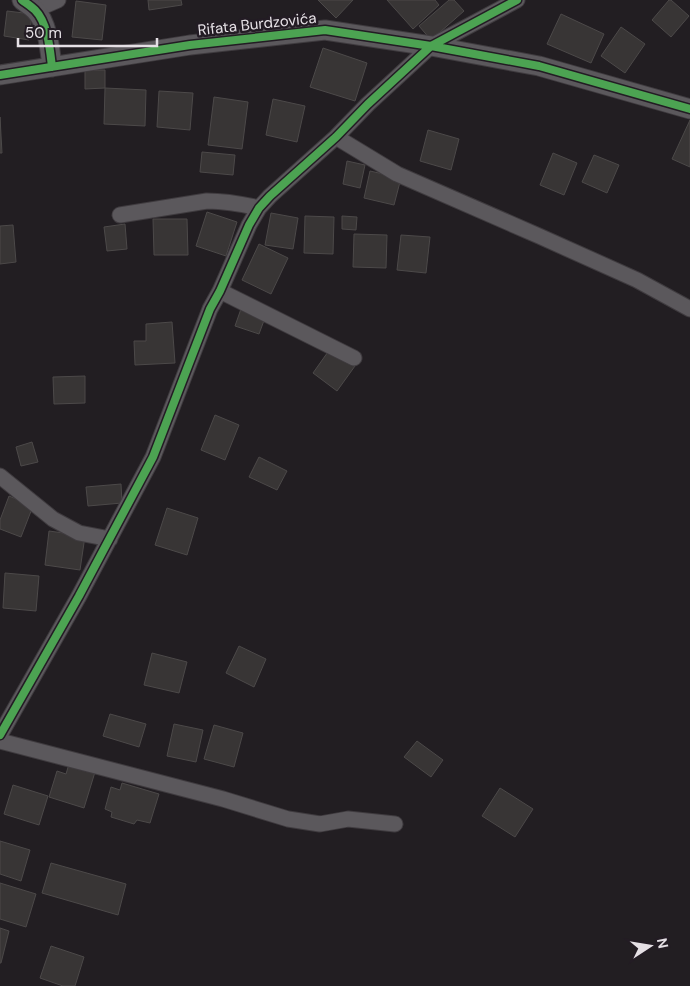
<svg xmlns="http://www.w3.org/2000/svg" width="690" height="986" viewBox="0 0 690 986" font-family="'DM Sans',sans-serif">
<style>
.building{fill:#383535;stroke:#4c4949}
.lines{fill:none;stroke-linecap:round;stroke-linejoin:round}
.minor-casing{stroke:#3f3b3f;stroke-width:17}
.tertiary-casing{stroke:#3f3b3f;stroke-width:21}
.minor{stroke:#5b585c;stroke-width:15}
.tertiary{stroke:#5b585c;stroke-width:19}
.cycleway-casing{stroke:#231c24;stroke-width:11}
.cycleway{stroke:#4ca352;stroke-width:8}
.labels{text-anchor:middle;stroke-width:5;stroke-linejoin:round;paint-order:stroke}
.street-label{font-size:15px;fill:#e5e0e5;stroke:#231c24}
</style>
<rect width="100%" height="100%" fill="#221e22"/>
<path class="building" d="M148 0H181L182 5 149 10Z
M318 0H353L336 18Z
M387 0H435L439 5 413 29Z
M449 0H454L464 11 431 40 419 26Z
M669 0H671L689 16 671 37 652 20Z
M76 1 106 5 102 40 72 37Z
M7 11 32 14 29 40 4 36Z
M561 14 604 34 591 63 547 44Z
M621 27 645 44 625 73 601 56Z
M323 48 367 63 355 101 310 87Z
M85 70H105V88L85 89Z
M105 88 146 90 145 126 104 124Z
M159 91 193 93 190 130 157 127Z
M214 97 248 102 242 149 208 145Z
M273 99 305 106 297 142 266 135Z
M0 117 2 153H0Z
M690 120V167L672 159Z
M428 130 459 139 451 170 420 161Z
M202 152 235 155 233 175 200 172Z
M553 153 577 163 564 195 540 185Z
M594 155 619 165 607 193 582 182Z
M347 161 365 165 360 188 343 184Z
M370 171 401 178 394 205 364 198Z
M207 212 237 222 226 256 196 246Z
M271 213 298 218 293 249 265 245Z
M305 216 334 217 333 254 304 253Z
M342 216 357 217 356 230 342 229Z
M153 219H187L188 255H154Z
M125 224 127 249 107 251 104 227Z
M13 225 16 262 0 264V226Z
M354 234 387 235 386 268 353 267Z
M401 235 430 237 426 273 397 270Z
M259 244 288 258 271 294 242 280Z
M242 306 266 315 259 334 235 326Z
M172 322 175 363 135 365 134 341H146V324Z
M330 349 355 366 337 391 313 373Z
M85 376V403L54 404 53 377Z
M215 415 239 425 225 460 201 450Z
M32 442 38 462 21 466 16 447Z
M259 457 287 471 277 490 249 477Z
M121 484 122 503 88 506 86 487Z
M9 496 33 506 21 537 0 529V520Z
M167 508 198 518 187 555 155 545Z
M49 531 85 536 80 570 45 565Z
M5 573 39 576 36 611 3 608Z
M239 646 266 659 254 687 226 673Z
M152 653 187 662 179 693 144 685Z
M110 714 146 724 139 747 103 736Z
M174 724 203 730 196 762 167 756Z
M214 725 243 733 234 767 204 759Z
M417 741 443 760 431 777 404 757Z
M69 764 95 772 84 808 49 797 57 771 66 774Z
M122 783 159 794 150 823 137 820 134 824 111 817 112 812 105 809 111 787 120 790Z
M13 785 48 796 39 825 4 814Z
M500 788 533 809 515 837 482 816Z
M0 841 30 850 21 881 0 874Z
M51 863 126 884 118 915 42 893Z
M0 883 36 894 26 927 0 919Z
M0 928 9 931 1 963H0Z
M51 946 84 957 75 986H63L40 978Z"/>
<g class="lines">
<defs>
<path id="minor" d="M35 10 58 0
M336 137 397 174 539 236 637 280 690 309
M120 215 207 201C225 201 242 204 259 208
M220 291 354 358
M0 476 53 519 79 533 110 539
M0 735 79 596 153 457 210 309 220 291 249 225 259 208 270 196 336 137 368 104 431 46 517 0
M0 741 223 799 288 819 320 824 348 819 395 824"/>
<path id="tertiary" d="M22 0C26 3 31 6 35 10 48 23 50 50 52 67
M0 75 190 45 325 30 431 46 539 66 690 109"/>
</defs>
<use href="#minor" class="minor-casing"/>
<use href="#tertiary" class="tertiary-casing"/>
<use href="#minor" class="minor"/>
<use href="#tertiary" class="tertiary"/>
<defs>
<path id="cycleway" d="M22 0C26 3 31 6 35 10 48 23 50 50 52 67
M0 75 190 45 325 30 431 46 539 66 690 109
M0 735 79 596 153 457 210 309 220 291 249 225 259 208 270 196 336 137 368 104 431 46 517 0"/>
</defs>
<use href="#cycleway" class="cycleway-casing"/>
<use href="#cycleway" class="cycleway"/>
</g>
<g class="labels">
<g class="street-label">
<text transform="translate(257 24) rotate(-6)" y="5">Rifata Burdzovića</text>
</g>
</g>
<g transform="translate(650 946) rotate(78)" stroke="#231c24" stroke-width="4" paint-order="stroke">
<path d="M0-4L9 19L0 12L-9 19Z" fill="#e5e0e5"/>
<text y="-8" font-size="14" font-weight="bold" text-anchor="middle" fill="#e5e0e5">N</text>
</g>
<path d="M18 38v8h139v-8" fill="none" stroke="#e5e0e5" stroke-width="2.5"/>
<text x="25" y="38" font-size="15" fill="#e5e0e5" stroke="#231c24" stroke-width="4" paint-order="stroke">50 m</text>
</svg>
